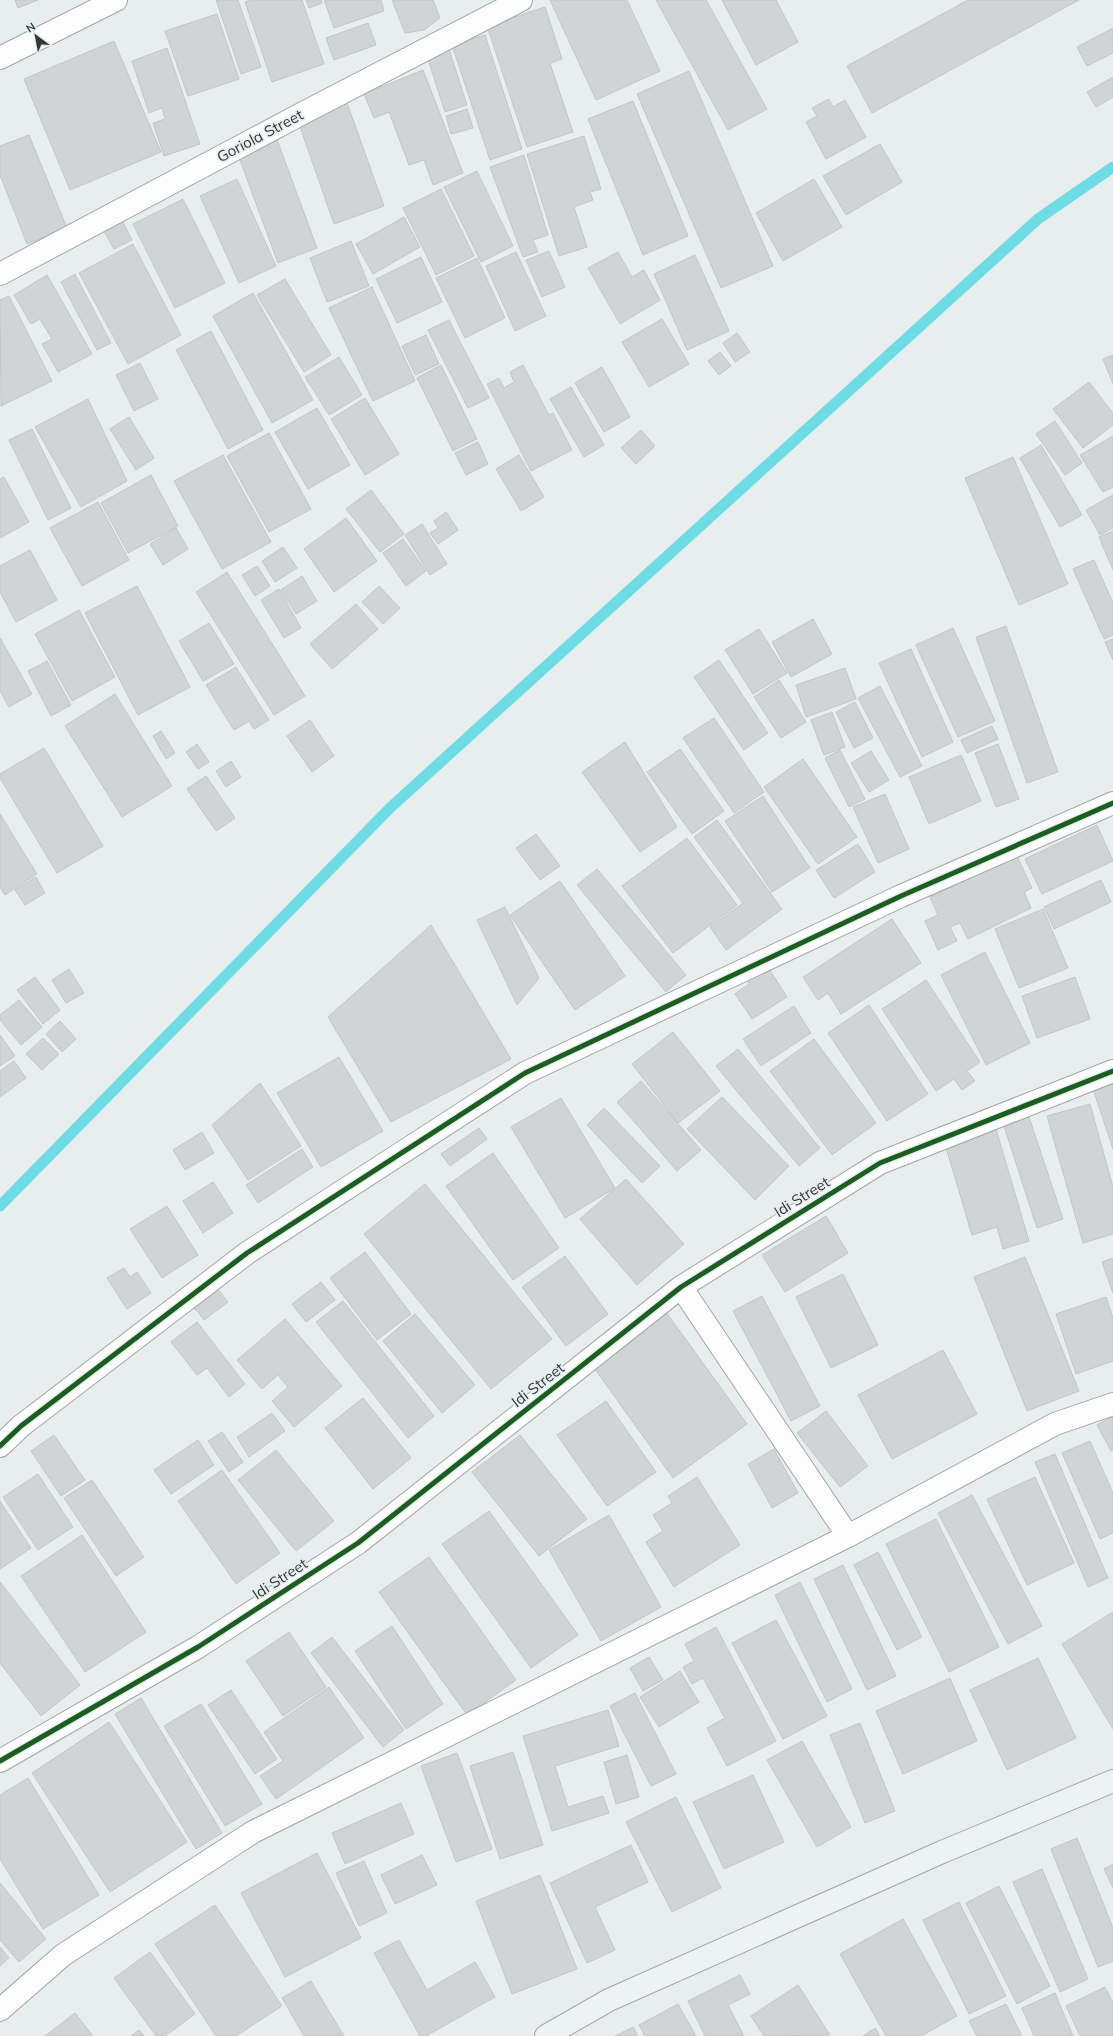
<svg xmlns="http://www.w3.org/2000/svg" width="1113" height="2036" viewBox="0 0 1113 2036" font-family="Mulish,sans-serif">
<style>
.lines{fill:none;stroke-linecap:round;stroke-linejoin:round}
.stream{stroke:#6ddce4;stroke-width:11}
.building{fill:#d1d4d5;stroke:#c3c6c7}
.minor-casing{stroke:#a2a6a6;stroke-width:24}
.secondary-casing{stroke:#a2a6a6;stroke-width:24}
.minor{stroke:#fcfcfc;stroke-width:22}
.secondary{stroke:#edf2f3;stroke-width:22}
.cycleway-casing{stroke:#e6eff0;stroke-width:8}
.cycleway{stroke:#1b5e20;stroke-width:5}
.labels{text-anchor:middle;stroke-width:3.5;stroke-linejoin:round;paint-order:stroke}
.street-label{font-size:15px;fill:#343738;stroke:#e6eff0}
</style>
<rect width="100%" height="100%" fill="#e8edee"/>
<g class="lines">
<path class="stream" d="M0 1206 390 808 1038 219 1113 167"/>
</g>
<path class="building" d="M15 0H38L18 8Z
M216 0H238L261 67 241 74Z
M251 0H302L324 64 272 82 245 2Z
M306 0H321L322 3 309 8Z
M324 0H381L384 11 334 28Z
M392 0H433L440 18 424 30 405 33Z
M550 0H627L660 71 596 100Z
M656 0H706L767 109 728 130Z
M722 0H776L798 42 756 65Z
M968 0H1079L872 113 847 66Z
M545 7 562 59 550 63 573 132 527 147 487 26Z
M217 14 239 79 188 96 165 31Z
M368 23 376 45 334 60 326 38Z
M1113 28V53L1087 66 1077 47Z
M485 35 522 149 490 160 452 45Z
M114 41 161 152 70 190 24 79Z
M448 46 467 105 445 112 426 53Z
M167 48 200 144 164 156 153 123 165 119 162 108 149 113 132 61Z
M423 70 463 173 433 185 424 160 409 165 389 112 374 118 364 94Z
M689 71 773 266 721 288 637 94Z
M1113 77V97L1096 107 1087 92Z
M829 99 833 107 845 100 866 137 826 159 806 122 817 116 812 108Z
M633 101 688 236 643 255 588 119Z
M347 103 384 206 334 224 298 121Z
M467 109 473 128 451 134 446 116Z
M29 135 67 228 27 244 0 175V146Z
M584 136 601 189 590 192 593 200 574 207 587 247 559 256 527 154Z
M276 137 317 248 278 263 237 152Z
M880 144 902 182 846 215 823 176Z
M524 155 548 235 533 240 538 252 523 257 490 167Z
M477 171 513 246 481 262 444 187Z
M237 179 276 266 239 283 200 196Z
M814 179 842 227 783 261 756 213Z
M441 189 474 256 436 275 403 208Z
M183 199 225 283 175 308 133 224Z
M404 217 420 247 373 274 356 244Z
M123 222 132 240 114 249 104 231Z
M351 241 369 286 327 302 310 258Z
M133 244 181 335 128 364 79 273Z
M549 251 565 287 542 297 526 260Z
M516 252 546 316 515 331 486 266Z
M618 252 632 277 644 270 660 300 620 324 588 268Z
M695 255 729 331 687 350 654 274Z
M421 257 442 302 397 323 376 279Z
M477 258 505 318 465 338 436 278Z
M75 274 111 343 97 350 61 282Z
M47 275 92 354 58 372 42 344 52 339 40 319 31 324 14 295Z
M285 279 331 355 304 372 257 295Z
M372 287 415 381 373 401 329 308Z
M253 293 313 400 272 423 213 316Z
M9 296 52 381 1 406 0 300Z
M662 319 689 364 649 387 622 342Z
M449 320 489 398 468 408 428 330Z
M211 331 263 430 228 449 176 350Z
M737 333 750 352 735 362 723 343Z
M426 335 439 364 415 375 402 346Z
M720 352 731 366 719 375 708 361Z
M1113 355V384L1103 359Z
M339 357 362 395 329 415 305 377Z
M140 363 158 399 134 411 116 375Z
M441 365 477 439 453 451 417 378Z
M523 365 549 415 553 413 572 450 531 471 487 384 499 378 504 388 514 382 510 372Z
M602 367 630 417 604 432 575 383Z
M1089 382 1113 413V425L1083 448 1053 409Z
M571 387 604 445 584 457 550 399Z
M365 398 399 454 365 475 331 419Z
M88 399 127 481 81 507 35 427Z
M317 408 350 465 308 489 275 432Z
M129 417 154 458 136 470 110 429Z
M1055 421 1082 463 1065 475 1036 434Z
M32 429 71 508 48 520 9 440Z
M641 430 655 446 636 464 621 448Z
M269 433 311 509 269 532 227 456Z
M1113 436V487L1103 492 1080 455Z
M478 442 488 464 466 475 455 453Z
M1041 445 1082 515 1060 527 1020 458Z
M223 455 271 542 222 569 174 481Z
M519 455 544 497 521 511 496 469Z
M1013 457 1068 584 1019 605 965 478Z
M151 475 178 526 128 553 101 503Z
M4 477 29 522 0 538V479Z
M371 490 404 534 380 552 346 509Z
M1113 495V528L1100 535 1086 510Z
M98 502 129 560 82 586 50 528Z
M446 512 458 530 438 544 430 533 438 528 434 521Z
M346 518 377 561 334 592 304 549Z
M422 524 447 564 430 575 405 535Z
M176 528 188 549 163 565 150 544Z
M1113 531V570L1099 537Z
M403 539 426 571 406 586 383 553Z
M283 547 297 568 275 582 262 561Z
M30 550 57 600 16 622 0 592V566Z
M1094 560 1113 603V635L1104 639 1073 569Z
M257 566 270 586 255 596 242 575Z
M227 572 305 696 274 715 196 592Z
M302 576 317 601 296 614 281 590Z
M137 586 190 687 138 715 85 613Z
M379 586 400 608 383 624 362 602Z
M279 589 301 628 284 638 261 600Z
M356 604 378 629 332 669 310 644Z
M79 610 115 677 72 701 35 634Z
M813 619 832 654 791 677 772 642Z
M209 623 234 664 203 681 179 641Z
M1006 626 1058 772 1027 783 976 637Z
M953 628 995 721 958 737 916 645Z
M759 629 787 673 753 694 725 650Z
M0 638 32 694 9 707 0 691Z
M1113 639V660L1105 642Z
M911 649 953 742 922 757 879 663Z
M719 660 768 733 744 750 694 677Z
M47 661 71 705 51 716 28 671Z
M236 667 269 720 254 729 249 721 234 730 206 685Z
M845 668 856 699 806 717 796 685Z
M779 680 806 722 781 738 754 697Z
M880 686 922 766 900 777 858 698Z
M115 694 172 786 122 817 65 726Z
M855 702 873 738 854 748 836 712Z
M832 712 845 747 824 755 811 720Z
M714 718 764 792 734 813 683 738Z
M310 720 334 756 312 772 287 736Z
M992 726 998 739 967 753 961 740Z
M161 731 175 753 166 759 153 736Z
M625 742 677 827 640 852 582 772Z
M197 744 209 762 198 769 186 752Z
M998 744 1019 799 996 807 975 753Z
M44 748 103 846 57 873 0 778V774Z
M680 749 724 811 692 834 647 772Z
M840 750 865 799 849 807 825 758Z
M871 751 889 780 869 792 851 763Z
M961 755 981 801 929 824 909 777Z
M803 759 857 837 818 864 764 787Z
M231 761 241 777 226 787 216 771Z
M206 776 235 818 216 831 187 789Z
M885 794 909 849 878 863 853 807Z
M763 796 810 868 772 892 725 821Z
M0 814 37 874 5 895 0 887Z
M717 820 782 909 726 950 710 927 743 903 694 837Z
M1097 825 1113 861 1042 894 1025 859Z
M536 834 560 866 540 880 516 848Z
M687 838 737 905 673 953 622 886Z
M858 844 875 872 834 898 816 870Z
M1017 856 1032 888 1024 892 1031 908 968 939 960 923 950 927 957 941 938 950 925 921 938 915 930 897Z
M597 869 686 975 666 992 577 885Z
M36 877 45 893 25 905 15 890Z
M1101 880 1111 902 1054 929 1044 907Z
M560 881 625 976 575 1010 510 915Z
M505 907 539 978 517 1005 477 920Z
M1043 909 1068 968 1019 988 995 929Z
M892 919 921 963 841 1014 828 993 818 1000 803 977Z
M431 925 511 1059 391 1122 328 1017Z
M985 952 1030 1043 986 1065 941 975Z
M768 967 787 997 752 1019 735 994 749 984 747 980Z
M69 969 84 993 66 1003 52 980Z
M35 977 60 1010 43 1024 17 990Z
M1075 977 1090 1019 1037 1038 1022 996Z
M926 980 980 1062 967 1071 975 1081 962 1090 954 1079 936 1091 882 1009Z
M19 1000 42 1027 21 1045 0 1020V1015Z
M869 1005 928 1094 887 1121 828 1033Z
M794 1006 811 1033 761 1066 743 1039Z
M60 1021 76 1039 62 1052 46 1034Z
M673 1032 720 1091 678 1123 632 1064Z
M0 1035 15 1056 0 1066Z
M43 1038 59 1054 42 1070 26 1054Z
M814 1039 876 1123 832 1155 770 1071Z
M738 1049 820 1148 799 1166 716 1066Z
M339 1057 383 1131 321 1167 277 1093Z
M14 1061 26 1078 0 1097V1071Z
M641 1081 701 1150 677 1171 617 1102Z
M260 1083 301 1146 248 1180 212 1125Z
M1113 1083V1149L1093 1089Z
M722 1097 789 1166 755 1200 687 1129Z
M561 1098 615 1188 565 1218 511 1127Z
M1090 1104 1113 1187V1234L1083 1243 1047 1116Z
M604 1108 660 1166 642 1183 587 1125Z
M1029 1117 1063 1219 1037 1228 1004 1126Z
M479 1128 487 1139 450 1166 441 1154Z
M996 1129 1029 1241 1003 1249 997 1227 972 1235 945 1144Z
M202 1132 214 1153 185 1170 173 1150Z
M302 1149 313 1167 258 1203 246 1185Z
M493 1153 559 1248 513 1280 446 1186Z
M626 1179 684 1244 637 1285 580 1219Z
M213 1182 233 1213 203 1233 183 1201Z
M425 1184 552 1339 491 1389 364 1234Z
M167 1206 198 1255 162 1278 130 1229Z
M826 1216 848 1253 785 1292 762 1255Z
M365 1252 411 1314 377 1340 330 1278Z
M565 1256 608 1314 566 1346 522 1287Z
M1025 1257 1079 1391 1027 1411 974 1277Z
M1113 1258V1293L1102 1262Z
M124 1268 130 1277 137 1272 151 1293 127 1309 107 1278Z
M843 1274 878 1345 831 1368 796 1297Z
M321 1282 335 1300 306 1322 292 1304Z
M217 1288 228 1302 204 1320 193 1306Z
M762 1296 820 1406 791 1421 733 1311Z
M1106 1297 1113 1318V1361L1076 1374 1056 1314Z
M343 1301 434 1416 408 1438 316 1322Z
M666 1312 747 1424 673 1478 592 1365Z
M415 1314 475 1385 442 1413 383 1341Z
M285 1319 342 1386 294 1427 272 1401 288 1387 278 1375 262 1389 237 1360Z
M197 1322 245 1384 229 1397 207 1368 197 1375 171 1342Z
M943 1350 977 1414 892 1459 858 1395Z
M363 1398 411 1458 373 1489 325 1428Z
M606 1401 656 1472 607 1506 557 1435Z
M826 1411 868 1466 840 1487 797 1433Z
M272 1413 285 1431 249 1457 237 1437Z
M1113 1416V1450L1111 1451 1097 1425Z
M222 1432 243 1462 229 1472 208 1441Z
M54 1435 85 1480 61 1496 31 1451Z
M520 1435 587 1519 539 1556 472 1472Z
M198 1440 214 1465 171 1494 154 1470Z
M1090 1441 1113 1493V1533L1100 1539 1062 1453Z
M774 1449 798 1493 772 1508 748 1464Z
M276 1450 334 1521 296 1551 238 1480Z
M1055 1454 1108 1578 1088 1587 1035 1462Z
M222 1470 280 1553 236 1584 178 1501Z
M38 1474 73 1527 38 1550 3 1497Z
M697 1477 740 1545 674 1587 646 1542 663 1531 653 1515 672 1503 668 1496Z
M1035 1477 1074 1563 1027 1585 987 1499Z
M92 1480 144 1557 116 1576 64 1498Z
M972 1495 1042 1626 1008 1644 938 1513Z
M0 1501 31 1548 0 1569Z
M489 1511 578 1635 531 1668 442 1544Z
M609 1515 661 1607 601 1641 549 1550Z
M936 1519 999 1647 949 1672 886 1544Z
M82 1535 146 1632 85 1672 21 1576Z
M878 1552 922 1637 897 1650 854 1565Z
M429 1557 516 1680 467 1715 379 1592Z
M843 1565 896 1676 867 1690 814 1579Z
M0 1582 80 1685 41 1716 0 1663Z
M800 1582 852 1689 827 1702 775 1595Z
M1113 1612V1729L1062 1644Z
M776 1620 827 1716 783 1739 732 1643Z
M392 1626 443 1704 406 1729 355 1651Z
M716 1627 776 1741 727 1766 707 1728 725 1718 703 1678 692 1684 683 1667 694 1661 685 1644Z
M289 1632 326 1687 283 1716 246 1661Z
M332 1637 404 1730 383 1747 311 1653Z
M649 1657 663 1680 643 1691 630 1668Z
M1038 1658 1076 1738 1007 1770 970 1690Z
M680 1671 699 1702 659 1727 640 1697Z
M950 1678 977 1741 903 1774 876 1711Z
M329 1687 364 1738 276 1799 260 1776 283 1761 264 1732Z
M231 1690 277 1759 255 1774 208 1705Z
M635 1693 676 1774 651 1786 610 1706Z
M141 1698 222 1833 196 1849 115 1714Z
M201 1704 262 1804 225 1826 164 1726Z
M608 1710 619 1746 555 1766 568 1807 603 1796 609 1813 552 1831 523 1736Z
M109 1722 187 1842 110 1892 32 1773Z
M860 1723 895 1811 865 1823 830 1735Z
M802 1741 851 1827 817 1847 767 1760Z
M513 1752 543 1845 500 1859 470 1766Z
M457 1753 492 1849 456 1862 421 1766Z
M627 1755 639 1797 616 1804 604 1762Z
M753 1775 784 1842 724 1869 693 1802Z
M28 1778 99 1895 43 1929 0 1859V1795Z
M676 1797 721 1888 672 1912 626 1822Z
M401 1803 414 1834 345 1864 332 1833Z
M1077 1838 1113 1928V1961L1098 1967 1051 1849Z
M631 1845 648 1882 595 1907 615 1950 587 1963 550 1883Z
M317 1853 361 1938 285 1977 241 1893Z
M422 1855 437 1885 395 1904 381 1875Z
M364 1861 387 1913 359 1926 336 1873Z
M1113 1864V1888L1104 1869Z
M1042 1869 1088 1979 1060 1992 1013 1882Z
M540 1875 577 1969 512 1994 476 1901Z
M0 1883 46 1939 19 1962 0 1940Z
M999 1886 1050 1986 1017 2004 966 1903Z
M959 1902 1006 1996 969 2014 923 1920Z
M215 1905 282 2006 236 2036H216L155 1944Z
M903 1919 957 2016 921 2036H886L840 1954Z
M399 1940 427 1990 475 1962 495 1997 426 2036H420L374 1953Z
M0 1947 9 1958 0 1966Z
M150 1952 195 2014 165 2036H156L114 1978Z
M740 1975 750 1994 728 2005 744 2036H705L688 2001Z
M311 1981 344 2036H304L282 1998Z
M798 1985 830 2035 764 2036 751 2016Z
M1105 1987 1113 2003V2036H1080L1066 2006Z
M1055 1993 1073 2036H1034L1022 2008Z
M678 2004 696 2036H645L639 2025Z
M1006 2004 1022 2036H977L969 2021Z
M75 2013 93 2036H45Z
M633 2027 638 2036H615Z
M875 2028 880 2036H863Z
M139 2030 144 2036H131Z"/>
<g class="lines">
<defs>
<path id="minor" d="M0 58 116 0
M0 274 305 112 521 0
M681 1287 848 1536
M0 1446 21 1426 247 1253 525 1073 901 896 1113 803
M0 1761 198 1647 358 1543 681 1287 880 1163 1113 1071
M0 2010 63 1955 253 1832 848 1536 1055 1424 1113 1404"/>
<path id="secondary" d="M546 2036 609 2000 942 1852 1113 1781"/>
</defs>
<use href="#minor" class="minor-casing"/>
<use href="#secondary" class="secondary-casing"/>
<use href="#minor" class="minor"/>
<use href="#secondary" class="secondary"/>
<defs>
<path id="cycleway" d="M0 1446 21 1426 247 1253 525 1073 901 896 1113 803
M0 1761 198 1647 358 1543 681 1287 880 1163 1113 1071"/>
</defs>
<use href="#cycleway" class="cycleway-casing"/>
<use href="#cycleway" class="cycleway"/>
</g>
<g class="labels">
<g class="street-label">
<text transform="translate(260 136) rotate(-28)" y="5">Goriola Street</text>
<text transform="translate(802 1197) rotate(-32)" y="5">Idi Street</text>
<text transform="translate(538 1385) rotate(-38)" y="5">Idi Street</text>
<text transform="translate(280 1579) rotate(-33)" y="5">Idi Street</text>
</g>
</g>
<g transform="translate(36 36) rotate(328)" stroke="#e6eff0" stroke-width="3" paint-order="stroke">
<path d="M0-3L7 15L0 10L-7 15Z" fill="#343738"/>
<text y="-6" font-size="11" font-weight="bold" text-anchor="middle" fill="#343738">N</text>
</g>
</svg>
